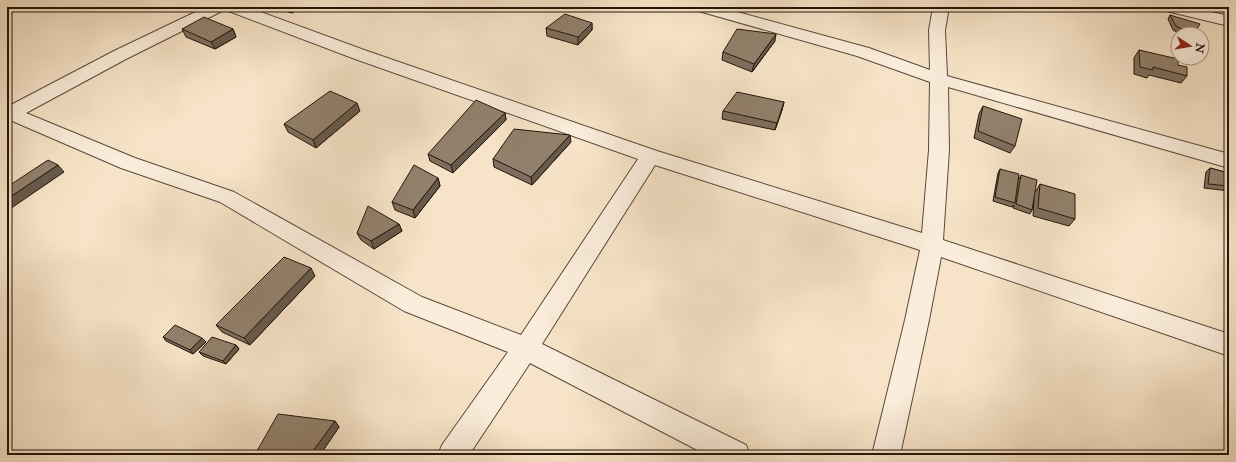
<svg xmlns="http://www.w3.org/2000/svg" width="1236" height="462" viewBox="0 0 1236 462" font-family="'IM FELL Double Pica',serif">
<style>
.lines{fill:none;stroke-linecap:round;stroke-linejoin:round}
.minor-casing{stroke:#59493a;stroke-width:2}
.minor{fill:#faeddb;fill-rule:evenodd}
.wall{fill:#7e6f5e;stroke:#24150a}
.shaded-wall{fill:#665a4c;stroke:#24150a}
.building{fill:#92816d;stroke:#24150a}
</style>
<rect width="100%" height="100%" fill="#f7e4c8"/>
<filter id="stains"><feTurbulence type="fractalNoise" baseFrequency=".005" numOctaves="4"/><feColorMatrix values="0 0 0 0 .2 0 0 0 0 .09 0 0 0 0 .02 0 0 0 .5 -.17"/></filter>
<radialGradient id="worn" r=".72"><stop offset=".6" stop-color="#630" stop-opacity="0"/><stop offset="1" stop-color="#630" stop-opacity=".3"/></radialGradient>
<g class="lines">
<defs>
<path id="minor" d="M206 7H247L367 51 657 151 922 233 929 150 930 82 857 56 695 10 693 7H719L869 48 930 70 929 30 933 7H949L945 30 947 76 1229 154V168L948 87 949 150 943 240 1229 334V356L941 257 929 320 900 455H872L905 320 920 250 655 165 542 344 746 445 750 455H707L530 363 469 455H438L442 445 508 352 404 311 220 202 121 168 10 120 7 121V107L114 51ZM225 8 226 10 355 59 638 159 521 335 422 297 234 192 135 158 26 113 126 59 224 10Z
M1160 7H1189L1229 16V26L1162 10Z"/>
</defs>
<use href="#minor" class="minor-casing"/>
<use href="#minor" class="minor"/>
</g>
<path class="wall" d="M271 7H301L292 13Z
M1170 15 1194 34H1180L1173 30 1168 19Z
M592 23V30L578 45 547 36 546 28Z
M182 29H233L236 37 215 49 186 37Z
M775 41 752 72 722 60 723 52Z
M1139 50 1178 65 1187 76 1181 83 1149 75 1147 78 1134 74V58Z
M784 102 782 110 775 130 722 119 723 111Z
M983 106 1015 146 1010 153 974 138 979 114Z
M360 111 316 148 288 132 284 124Z
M505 113 506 120 453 173 430 161 428 154Z
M571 142 532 185 494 167 493 159Z
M1210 168 1229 173V191L1204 188 1206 172Z
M1000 169 1019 179 1021 175 1036 191 1040 184 1075 219 1069 226 1033 216 1034 199 1032 210 1030 214 1013 208 1014 205 1012 207 993 201 998 173Z
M438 178 440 186 415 218 395 210 392 202Z
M399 224 402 231 374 249 361 240 357 233Z
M315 276 250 345 222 332 216 325Z
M163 337 206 342 193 354 166 341Z
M236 345 239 349 226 364 203 356 199 352Z
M335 421 339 427 320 455H260L257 451Z"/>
<path class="shaded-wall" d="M294 7H301L292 13 291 9Z
M592 23V30L578 45V37Z
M233 29 236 37 215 49 211 42Z
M776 34 775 41 752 72 754 64Z
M784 102 782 110 775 130 777 123Z
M357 103 360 111 316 148 313 140Z
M505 113 506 120 453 173 451 165Z
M570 135 571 142 532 185 531 177Z
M58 165 64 172 7 211V199Z
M438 178 440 186 415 218 413 210Z
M399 224 402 231 374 249 371 241Z
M7 230 11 234 7 237Z
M311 268 315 276 250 345 244 338Z
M202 338 206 342 193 354 190 350Z
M236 345 239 349 226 364 223 361Z
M335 421 339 427 320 455H310Z"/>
<path class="building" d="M283 7H294L291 9Z
M565 14 592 23 578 37 546 28Z
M1170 15 1200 24 1194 34H1191L1176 26Z
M204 17 233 29 211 42 182 29Z
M737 29 776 34 754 64 723 52Z
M1139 50 1178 59V65L1187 67V76L1153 67V70L1140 67Z
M330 91 357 103 313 140 284 124Z
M737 92 784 102 777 123 723 111Z
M476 100 505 113 451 165 428 154Z
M983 106 1022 119 1015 146 978 131Z
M514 129 570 135 531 177 493 159Z
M48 160 58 165 7 199V187Z
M414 165 438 178 413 210 392 202Z
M1210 168 1229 173V186L1208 184Z
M1000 169 1019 174 1015 203 995 197Z
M1021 175 1037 180 1032 210 1016 204Z
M1040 184 1075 194V219L1038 208Z
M368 206 399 224 371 241 357 233Z
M284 257 311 268 244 338 216 325Z
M175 325 202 338 190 350 163 337Z
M212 337 236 345 223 361 199 352Z
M278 414 335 421 310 455H277L257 451Z"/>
<rect width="1236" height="462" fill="none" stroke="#f7e4c8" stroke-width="24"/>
<rect x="8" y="8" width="1220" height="446" fill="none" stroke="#24150a" stroke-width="2"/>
<rect x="12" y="12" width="1212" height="438" fill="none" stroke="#24150a"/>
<g transform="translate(1190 46) rotate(102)"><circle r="19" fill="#faeddb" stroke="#a49787"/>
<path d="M0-3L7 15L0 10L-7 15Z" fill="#8f2418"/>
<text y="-6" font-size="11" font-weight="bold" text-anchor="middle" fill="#24150a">N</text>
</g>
<rect width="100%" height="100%" filter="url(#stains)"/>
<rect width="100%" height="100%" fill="url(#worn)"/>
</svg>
